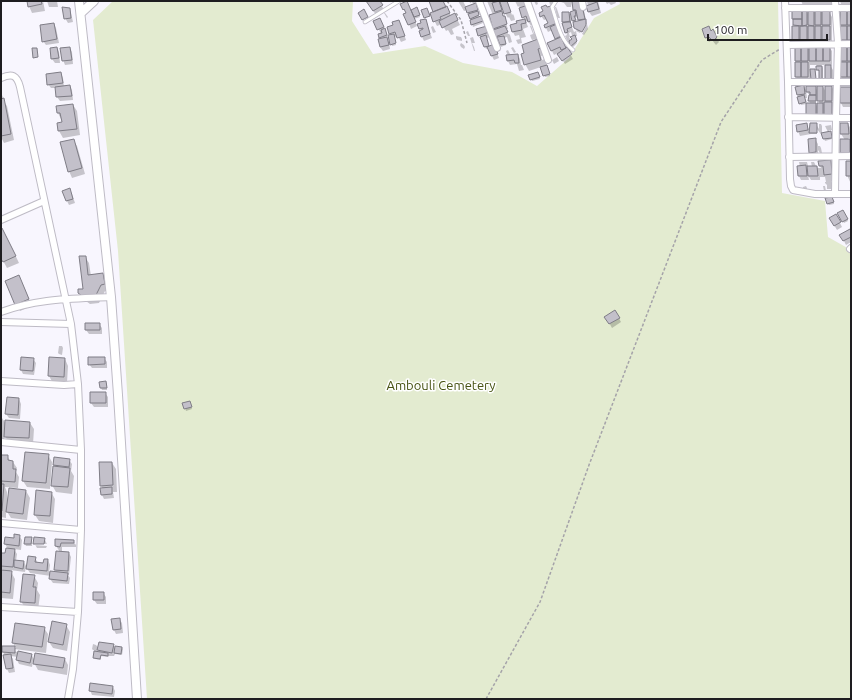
<svg xmlns="http://www.w3.org/2000/svg" width="852" height="700" viewBox="0 0 852 700" font-family="Ubuntu,sans-serif">
<style>
.green{fill:#e3ebd0}
.shadow{fill:#0003;fill-rule:evenodd}
.building{fill:#c3c0ca;stroke:#7f7d86}
.lines{fill:none;stroke-linecap:round;stroke-linejoin:round}
.service-casing{stroke:#bebbc5;stroke-width:4.5}
.minor-casing{stroke:#bebbc5;stroke-width:8}
.tertiary-casing{stroke:#bebbc5;stroke-width:10}
.path{stroke:#a5a3a9;stroke-width:1.5;stroke-dasharray:3 2;stroke-linecap:butt}
.service{stroke:#fff;stroke-width:3}
.minor{stroke:#fff;stroke-width:6}
.tertiary{stroke:#fff;stroke-width:8}
.labels{text-anchor:middle;stroke-width:3;stroke-linejoin:round;paint-order:stroke}
.park-label{font-size:13px;fill:#475313;stroke:#fff}
</style>
<rect width="100%" height="100%" fill="#f8f6fe"/>
<path class="green" d="M113 1H353L352 21 373 54 425 46 463 63 512 72 537 86 569 58 594 18 620 4 619 1H778L782 193 825 201 828 237 851 250V699H147L118 251 93 20Z"/>
<path class="shadow" d="M28 1H43L45 11 32 13 29 6Z
M47 1H57L58 7H49Z
M367 1H379L384 10 376 15Z
M430 1H443L446 8 449 12 451 16 457 19 460 25 452 29 454 34 451 35 448 30 446 31 442 24 437 26 431 14 434 12Z
M458 1H463L466 7 474 5 472 2 470 3 469 1H476L477 4H475L480 14H478L479 18 482 19 483 23 473 27 467 10 464 11Z
M487 1H500L501 3 507 1 512 15 513 14 514 16 515 20 511 21 509 17 508 18 505 13 502 3 500 4 502 11 501 12 505 19 504 18 508 29H506L508 34H509L510 35 512 42 509 43 507 37 504 38 506 45 501 47 499 40 496 36 494 28 493 15Z
M515 1H527L535 24 531 25 534 34 535 33 537 39 532 40 531 38 530 35 533 34 530 26H531L528 21H526L528 27 523 29 526 37 521 38 522 43 518 44 516 40 520 39 519 35 515 36 513 32 511 25 524 20 521 9 519 6 518 7Z
M534 1H537L538 4 536 5Z
M549 1H555L556 3 550 5Z
M560 1H572L571 7H567L564 3 561 2Z
M573 1 582 2 587 24H585L580 33 576 31 577 30 571 17V25L574 32 576 31 577 36 574 37 577 43 572 48 570 41 568 42 565 36 567 35 563 24V13H569L572 19 575 11ZM579 15 583 21H581L578 16ZM578 17 579 22H576L575 18ZM571 32 573 39 571 41 569 37H570L569 33Z
M587 1H598L601 13 592 16 589 12Z
M605 1H615L616 3 611 5 609 3 607 4Z
M801 1H832V7H804Z
M840 1H851V10L842 7Z
M402 4 411 11 416 8 420 17 414 19 417 26 422 24 425 20 427 24 432 38 424 41 422 37 421 31 419 25 411 29 409 24 406 14Z
M550 7 562 41 566 49H567L573 59 565 64 558 53 554 55 548 43 557 40 552 30 548 32 546 28 545 25 549 24 547 19 544 20 541 16 547 9Z
M555 7H556L557 9 560 18H558L557 17Z
M69 9 71 13 73 22 68 23 65 18Z
M807 12 809 16V12H829L832 17V44H795L793 40 795 27 793 19Z
M841 12H851V44H844L841 39Z
M384 13H385L388 17 387 18Z
M375 21 382 23 387 36 391 35 390 33 394 26 399 21 401 25 406 40 401 42 398 36 394 37 396 45 392 46 389 36 386 37 389 42 390 49 383 51 380 47 381 34Z
M54 24 56 28 59 43 46 45 43 41Z
M587 24 588 29 584 35 582 34Z
M433 26 436 32 433 33 431 27Z
M486 27 490 37 487 38 489 47 496 50 499 58 494 60 488 48 486 49 482 39H481L479 35Z
M468 31 470 36H468L466 32Z
M713 31 719 42 716 45 712 40 709 42 706 37Z
M456 36 461 37 462 39V41L457 40 456 38Z
M473 37 475 43H472L474 47 475 51H474L470 38Z
M538 41 544 55 541 56 542 60 545 59 546 61 547 65 546 66 550 76 545 77 541 67 529 71 525 64V53Z
M461 43 464 45 465 47 464 49 461 47 460 45Z
M513 47 516 52 514 53 511 48Z
M796 47H829L832 51V65H830L833 70V84H829L826 65H821L823 68V81H821L820 71H818L817 70V65H810V70H814L815 72 816 81H813L810 76V81H798L796 77Z
M841 47H851V81H844L841 77Z
M57 48 59 52 60 63H55L52 59 51 49Z
M70 48 72 52 73 64 65 65 63 60Z
M508 50 511 56 518 55 520 59 521 65H522L524 70 519 71 517 64 510 65 508 61V56L506 51Z
M557 57 559 61 554 64 552 60Z
M61 73 63 78 64 87 70 86 72 90 73 100 60 101 57 97 56 88H51L48 84Z
M529 75H538L540 79 532 81Z
M803 86 806 90 807 98H804L806 104 801 105 798 95 797 87Z
M815 87 818 92 823 87 826 92 832 87 834 91V105H833L834 108V120H818L809 101 810 96 807 92ZM817 98 820 104 818 108 815 103H816Z
M851 88V107H843L841 103Z
M1 92 3 98 2 99 7 106 14 140 4 143 1 137Z
M73 105 77 111 80 135 63 138 59 131 58 124 63 123 58 113 57 107Z
M806 124 810 131 816 124 819 129V124H821L822 126V133H820L817 129V134H811L800 136 798 131Z
M848 124 851 129V124V134L850 138H848L851 142V157H843L841 153 845 140 841 134Z
M831 125 832 130H829L831 134 832 139 825 141 822 133 828 132 825 126Z
M815 139 818 144V146H820L821 148 822 153H820L818 150V156H812L810 152Z
M73 140 77 146 85 174 72 178 69 171Z
M831 161 833 166 834 178H832V181H831L832 183V189H827V185L825 183V182H826L825 177H820V180H811L808 175 809 180H801L799 176 800 167 799 162H807L808 166H806L809 172 812 167 811 162H814L817 168H821L820 166Z
M851 162V184L847 175Z
M806 186 807 188V192L803 190V187Z
M823 186H825L826 191H824Z
M69 190 72 194 75 203 69 205 67 201Z
M833 199 834 204 829 205 828 204Z
M843 211 848 221 844 223 839 214Z
M836 215 842 227 837 230 830 218Z
M1 230 6 236 19 263 7 268 1 257Z
M851 233V242L846 245 841 235Z
M85 257 89 263 91 276 103 274 107 281 108 291H105L99 303 90 304 83 299 79 292 84 290Z
M22 283 32 306 20 311 16 304Z
M615 311 621 322 612 328 606 317Z
M86 324H99L102 328V334H89L86 330Z
M59 346H62L63 348 62 355 59 354 58 353Z
M50 358 65 359 68 366 67 383H53L49 376Z
M104 358 107 362V368H92L89 364Z
M33 359 36 363 34 375 23 374 21 370Z
M106 382 107 384V390H102L101 388Z
M105 393 108 397V407H94L91 403Z
M19 399 21 404 20 419 9 418 6 414Z
M184 404H190L192 409 186 411Z
M1 418H2L6 424 30 423 34 429 33 444 9 443 4 434V440H1Z
M48 455 52 462 50 489 27 487 23 481Z
M1 456H7L11 462H13L17 468 16 472 19 477 18 488 5 487 7 492V500H9L26 491 30 498 27 520 11 518 6 510V518L1 517Z
M55 458 69 460 72 464 71 471 74 476 72 494 56 492 52 485 55 468 54 465Z
M112 463 116 469 117 492H113L114 498 104 499 102 495 103 489 101 486Z
M51 492 55 499 53 523 39 521 35 515Z
M19 536 22 540 21 550 14 549 17 554 16 561 24 562 27 568 35 558 38 563 44 564 48 560 50 565 49 572 57 573 55 570 60 552 56 546V540L73 541 76 545V547H62V552L69 553 71 557 69 575H68L70 578 69 584 53 583 50 579 51 576 30 573 26 567 25 572 10 570 15 579 13 599 1 598V571H3V570L1 569V554H6L8 549 5 544 15 540Z
M31 538 32 540V546H26L25 544Z
M34 538H44L47 544 35 543V545L47 546 46 548H37L34 543Z
M34 576 38 583 37 590 40 595 38 610 25 608 21 601Z
M94 593H103L106 597V604H97L94 600Z
M119 619 122 623 123 633 116 634 114 630Z
M66 625 70 632 67 651 53 648 49 642Z
M44 628 48 634 46 653 14 649V651L17 652 18 654H31L35 661 65 659 68 665 67 675 38 670 33 661 32 667 19 664 17 660 18 657 11 656 13 659 15 672 9 673 7 669 5 656 3 652V647L16 648 13 643Z
M93 644 96 645 99 649 113 645 115 649 122 647 123 649 122 655 115 654 114 656H109L108 657 101 656V660L95 659 94 658 95 651 93 650 92 649ZM97 648 100 653H97Z
M113 687 115 691 114 697 92 695 90 690Z"/>
<path class="building" d="M27 1H41L42 4 28 7Z
M366 1H380L383 5 373 11Z
M407 1 416 22 408 25 403 14 406 13 404 9 403 10 400 4Z
M429 1H443L446 7 433 12Z
M499 1 502 10 495 12 492 3Z
M502 1H507L511 12 504 14 500 2Z
M572 1H581L585 19 578 20 576 10H573Z
M597 2 599 9 588 12 586 6Z
M476 3 478 10 467 13 465 7Z
M528 5 533 20 528 22 526 16 522 18 519 8Z
M546 5 547 7 551 6 557 23 545 28 544 25 548 23 544 15 540 17 539 13 543 11 541 7Z
M447 6 450 13 440 17 441 19 433 22 430 13Z
M62 7 70 8 71 18 64 19Z
M417 7 420 15 414 17 411 10Z
M427 8 430 16 424 18 421 10Z
M364 9 368 17 362 20 358 13Z
M575 10 576 16H574L576 20 572 21 570 12Z
M478 11 479 15 470 19 468 14Z
M502 11 503 16H505L507 24 493 29 489 15Z
M792 11H802V19H792Z
M802 11H807V25L802 26Z
M808 11H814V26L808 25Z
M815 11H821V25H815Z
M822 11H830V25H822Z
M840 11H847V25H840Z
M847 11H851V25H847Z
M562 12H569L570 22H562Z
M455 13 458 20 442 28 439 21Z
M481 16 483 21 471 25 470 20Z
M380 18 384 27 377 30 373 21Z
M426 19 430 34 421 37 419 31 423 29V28L419 29 417 24 421 23 420 20Z
M525 19 526 23 521 24 522 30 512 32 510 25 517 23 516 21Z
M586 19V25L582 32 574 28 573 22Z
M793 19H802V26L793 25Z
M399 20 405 36 397 38 395 32 389 34 387 27 393 25 392 22Z
M570 21 572 27 567 29 568 32 565 33 562 23Z
M54 23 57 39 42 42 40 25Z
M557 24 561 36 555 39 550 27Z
M487 26 489 32 478 36 476 29Z
M505 26 508 32 495 37 493 30Z
M709 26 711 31 713 29 717 37 713 41 709 37 705 38 702 29Z
M792 26H799V40H792Z
M800 26H807V40H800Z
M808 26H814V40H808Z
M815 26H821V40H815Z
M822 26H830V40H822Z
M840 26H847V40H840Z
M847 26H851V40H847Z
M385 28 387 35 379 38 378 34 382 33 381 30Z
M394 34 396 43 390 45 388 35Z
M486 35 489 46 484 47 480 37Z
M575 35 577 41 570 47 569 41 572 39 570 37Z
M504 36 506 44 500 45 497 37Z
M387 37 389 45 380 47 378 39Z
M561 37 566 48 561 50 560 47 551 51 547 43Z
M538 39 541 48 538 49 541 60 524 65 521 54 524 53 522 45Z
M494 44 498 54 491 56 487 47Z
M795 46H801V61H795Z
M801 46H808V61H801Z
M809 46H816V61H809Z
M816 46H823V61H816Z
M823 46H830V61H823Z
M840 46H847V61H840Z
M847 46H851V61H847Z
M57 47 59 58 51 59 50 48Z
M70 47 72 60 62 61 60 48Z
M567 47 572 54 562 61 557 54Z
M32 48H37L38 57 33 58Z
M518 54 519 63H515L514 60 507 61 506 55Z
M795 62H801V77H795Z
M801 62H808V77H801Z
M840 62H847V77H840Z
M847 62H851V77H847Z
M547 65 550 74 543 76 540 67Z
M825 65H831V80L825 81Z
M816 66H822V80H819V70H816Z
M810 69H815L816 79 811 80Z
M61 72 63 83 47 85 46 74Z
M538 72 540 77 530 80 528 75Z
M70 85 72 96 56 97 55 87Z
M804 85 805 94 797 95 795 87Z
M806 86H816V95H810V92H806Z
M817 86H823V101H817Z
M825 86H832V101H825Z
M840 87H851V103H840Z
M804 95 806 102 799 104 797 97Z
M809 95H816V101H808Z
M4 98 11 134 1 136V99Z
M824 102H832V116H824Z
M806 103H816V116H806Z
M817 103H823V116H817Z
M73 104 77 129 58 131 57 123 62 122 60 113H57L56 106Z
M807 123 808 130 797 132 796 125Z
M810 123H817V133H809Z
M840 123H848L849 134H840Z
M831 131 832 138 823 139 821 133Z
M816 138V152L809 153 808 139Z
M74 139 82 168 68 172 60 142Z
M840 139H850V153H840Z
M831 160 832 174 824 175 823 166H819L818 161Z
M846 161H851V176H846Z
M806 165 807 176H798L797 166Z
M807 166H817L818 176H808Z
M70 188 73 199 66 201 62 191Z
M832 197 834 202 827 204 825 198Z
M843 210 848 219 842 222 837 213Z
M836 214 841 222 834 226 829 218Z
M2 228 16 256 3 262 1 259V229Z
M850 229 851 232V237L843 241 839 235Z
M79 256H86L88 275 103 273 105 284 101 285 95 297 85 298 78 293V289H83Z
M19 275 29 299 15 305 5 281Z
M615 310 620 318 609 324 604 317Z
M85 323H100V330H85Z
M21 357 34 358 33 371 20 370Z
M49 357 65 358 64 377 48 376Z
M88 357H105V364L88 365Z
M106 381 107 388H100L99 382Z
M90 392H106V403H90Z
M7 397 19 398 18 415 5 414Z
M190 401 192 407 184 409 182 403Z
M5 420 30 422 29 438 4 437Z
M25 452 49 454 46 483 22 481Z
M1 455H8V460L13 461V469H16L15 482 1 481Z
M54 457 70 459 69 467 53 465Z
M99 462H112L113 485 100 486Z
M53 466 70 468 68 487 51 486Z
M1 484H4L2 511H1Z
M112 487V494L101 495 100 488Z
M9 488 26 490 23 514 6 512Z
M36 490 52 492 50 516 34 515Z
M14 534 20 535 19 546 4 544 5 537 14 538Z
M25 537H32L31 544H24Z
M34 537 45 538 44 544H33Z
M55 539 74 540V543H61L60 547 55 546Z
M6 548 15 549 13 567 1 566V553H5Z
M56 551 69 552 68 571 54 570Z
M28 556 36 557 35 562 43 563 44 559H48L47 571 26 569Z
M14 560 24 561 23 569 14 567Z
M1 570 12 571 10 593 1 592Z
M50 571 68 573 67 581 49 579Z
M23 574 35 575 33 587H36L35 603 20 602Z
M93 592H104V600H93Z
M120 618 121 629 113 630 111 619Z
M52 621 67 624 63 645 48 642Z
M15 623 45 627 42 647 12 643Z
M99 642 114 644 112 653 97 650Z
M2 646H15V653L2 652Z
M115 646 122 647 121 654 114 653Z
M18 651 32 654 30 663 16 660Z
M94 651 108 653V656L101 655 100 659 93 658Z
M35 653 65 658 63 668 33 664Z
M11 654 13 668 6 669 3 655Z
M90 683 113 686 112 694 89 691Z"/>
<g class="lines">
<defs>
<path id="service" d="M556 1 552 7C557 22 560 40 573 50
M365 22 399 1"/>
<path id="minor" d="M479 1 497 48
M527 1 548 60
M582 1 583 7
M785 1 788 82 790 179 791 186 793 190 815 194H851
M785 8H851
M787 45 851 44
M1 78C12 73 17 75 20 87L71 324 78 384 64 385 1 381
M788 82H851
M788 117 851 118
M789 157 851 156
M835 194 836 118 838 43 835 1
M1 220 44 201
M850 249 851 248
M1 312C38 298 73 299 111 297
M1 322 71 324
M1 442 81 450
M1 523 81 530
M1 607 78 612
M68 699 73 669 78 612 81 530V450L78 384"/>
<path id="tertiary" d="M79 1 111 297 118 395 137 699
M81 13 94 1"/>
</defs>
<use href="#service" class="service-casing"/>
<use href="#minor" class="minor-casing"/>
<use href="#tertiary" class="tertiary-casing"/>
<path class="path" d="M447 1 461 20 467 43
M486 699 540 602 589 465 721 122 762 60 780 49"/>
<use href="#service" class="service"/>
<use href="#minor" class="minor"/>
<use href="#tertiary" class="tertiary"/>
</g>
<g class="labels">
<g class="park-label">
<text x="441" y="390">Ambouli Cemetery</text>
</g>
</g>
<rect width="852" height="700" fill="none" stroke="#1e1d20" stroke-width="4"/>
<path d="M708 34v6h119v-6" fill="none" stroke="#1e1d20" stroke-width="2"/>
<text x="714" y="34" font-size="12" fill="#1e1d20" stroke="#ffffff" stroke-width="3" paint-order="stroke">100 m</text>
</svg>
